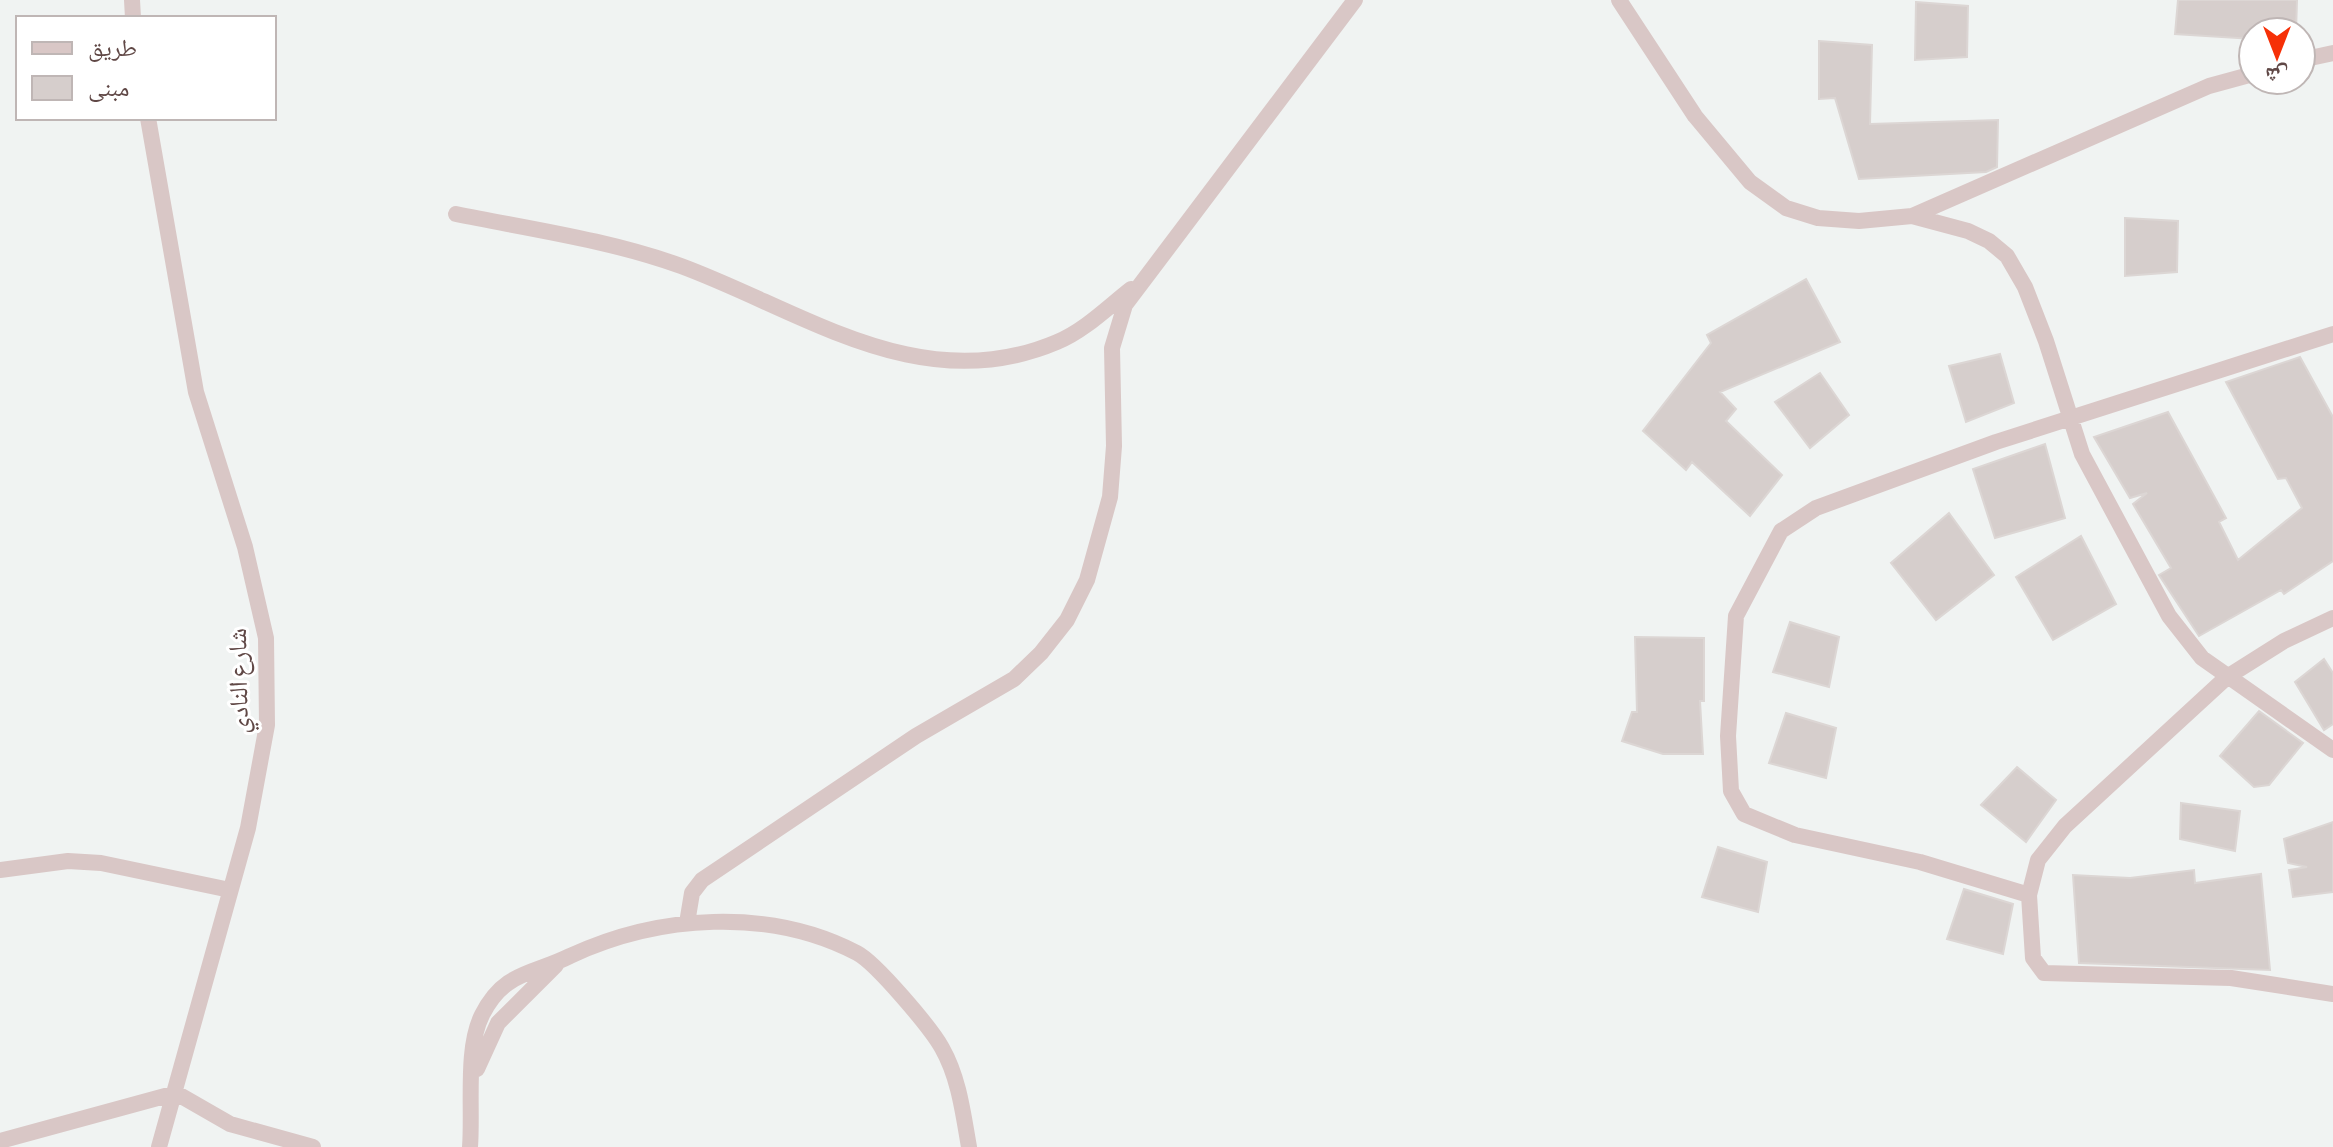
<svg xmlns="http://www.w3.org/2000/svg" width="2333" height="1147" viewBox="0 0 2333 1147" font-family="'Asap Condensed','Noto Naskh Arabic',sans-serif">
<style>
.building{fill:#d6cecc;stroke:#dcd6d4;stroke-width:2}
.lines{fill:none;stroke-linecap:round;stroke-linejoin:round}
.street{stroke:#d9c7c6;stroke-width:16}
.labels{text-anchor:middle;stroke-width:6;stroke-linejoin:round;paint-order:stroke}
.street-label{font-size:26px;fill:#604846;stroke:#fff}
</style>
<rect width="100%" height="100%" fill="#f0f3f2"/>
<path class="building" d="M2178 0H2297L2296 32H2253V39L2175 34Z
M1916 2 1968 6 1967 57 1915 60Z
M1819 41 1872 45 1870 124 1998 120 1997 167 1986 172 1859 179 1835 98 1819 99Z
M2125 218 2178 221 2177 272 2125 276Z
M1806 279 1840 342 1720 392 1736 409 1726 421 1782 475 1750 516 1692 462 1686 470 1643 431 1711 343 1707 335Z
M2000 354 2014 403 1966 422 1949 366Z
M2300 357 2333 417V561L2284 594 2281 590 2199 636 2159 575 2171 568 2133 504 2147 493 2130 498 2094 437 2168 412 2226 518 2219 522 2238 560 2302 508 2286 478 2278 479 2226 382Z
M1820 373 1849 415 1810 448 1775 402Z
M2045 444 2065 518 1995 538 1973 469Z
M1949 513 1994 575 1936 620 1891 563Z
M2081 536 2116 604 2053 640 2016 577Z
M1790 622 1839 637 1829 687 1773 672Z
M1635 637 1704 638V701H1700L1703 754H1663L1622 741 1632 712H1637Z
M2324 659 2333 673V724L2324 730 2295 682Z
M2259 711 2303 743 2269 785 2254 787 2220 756Z
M1786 713 1836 728 1826 778 1769 763Z
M2017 767 2056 800 2026 842 1981 805Z
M2181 803 2240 811 2235 851 2180 839Z
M2333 822V892L2293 897 2289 870 2307 867 2288 863 2284 839Z
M1718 847 1767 862 1758 912 1702 897Z
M2194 870 2195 883 2261 874 2270 970 2079 963 2073 875 2130 878Z
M1964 889 2013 904 2003 954 1947 939Z"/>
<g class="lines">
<path class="street" d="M132 0 133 18
M1619 0 1695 116 1750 182 1786 208 1818 218 1859 221 1912 216 1968 231 1989 241 2007 256 2025 287 2046 341 2082 454 2169 616 2202 658 2333 750
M2301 60 2333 53
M148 118 196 392 245 547 266 638 267 725 248 828 159 1147
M456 214C530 229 609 240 681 266 803 311 921 400 1057 342 1084 331 1108 307 1131 289
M1912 216 2209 86 2253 74
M2333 618 2284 641 2227 677 2065 826 2038 860 2029 895 2033 958 2044 973 2231 978 2333 994
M0 870 68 861 101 863 230 890
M2029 895 1920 862 1795 835 1744 814 1731 791 1728 736 1736 616 1781 531 1816 508 1996 442 2333 334
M687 923 692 893 702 880 916 736 1014 679 1041 653 1067 620 1087 580 1110 497 1114 446 1112 348 1125 305 1355 0
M477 1069 498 1023 556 965
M0 1141 176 1093 230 1124 313 1147
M470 1147C473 1108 465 1048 482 1015 504 971 532 975 570 956 658 915 769 907 857 953 876 963 931 1028 942 1048 959 1078 963 1113 969 1147"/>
</g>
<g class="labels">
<g class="street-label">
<text transform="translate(238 681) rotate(-91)" y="9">شارع النادي</text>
</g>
</g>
<rect x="16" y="16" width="260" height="104" fill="#ffffff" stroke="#bfb6b5" stroke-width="2"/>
<rect x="32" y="42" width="40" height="12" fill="#d9c7c6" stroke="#bfb6b5" stroke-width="2"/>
<text x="88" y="56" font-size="24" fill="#604846">طريق</text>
<rect x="32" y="76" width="40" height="24" fill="#d6cecc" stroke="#bfb6b5" stroke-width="2"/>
<text x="88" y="96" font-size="24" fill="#604846">مبنى</text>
<g transform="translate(2277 56) rotate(180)"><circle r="38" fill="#ffffff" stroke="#bfb6b5" stroke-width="2"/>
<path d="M0-6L14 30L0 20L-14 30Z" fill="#f63007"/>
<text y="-12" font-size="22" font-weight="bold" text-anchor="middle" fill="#604846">ش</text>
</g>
</svg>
